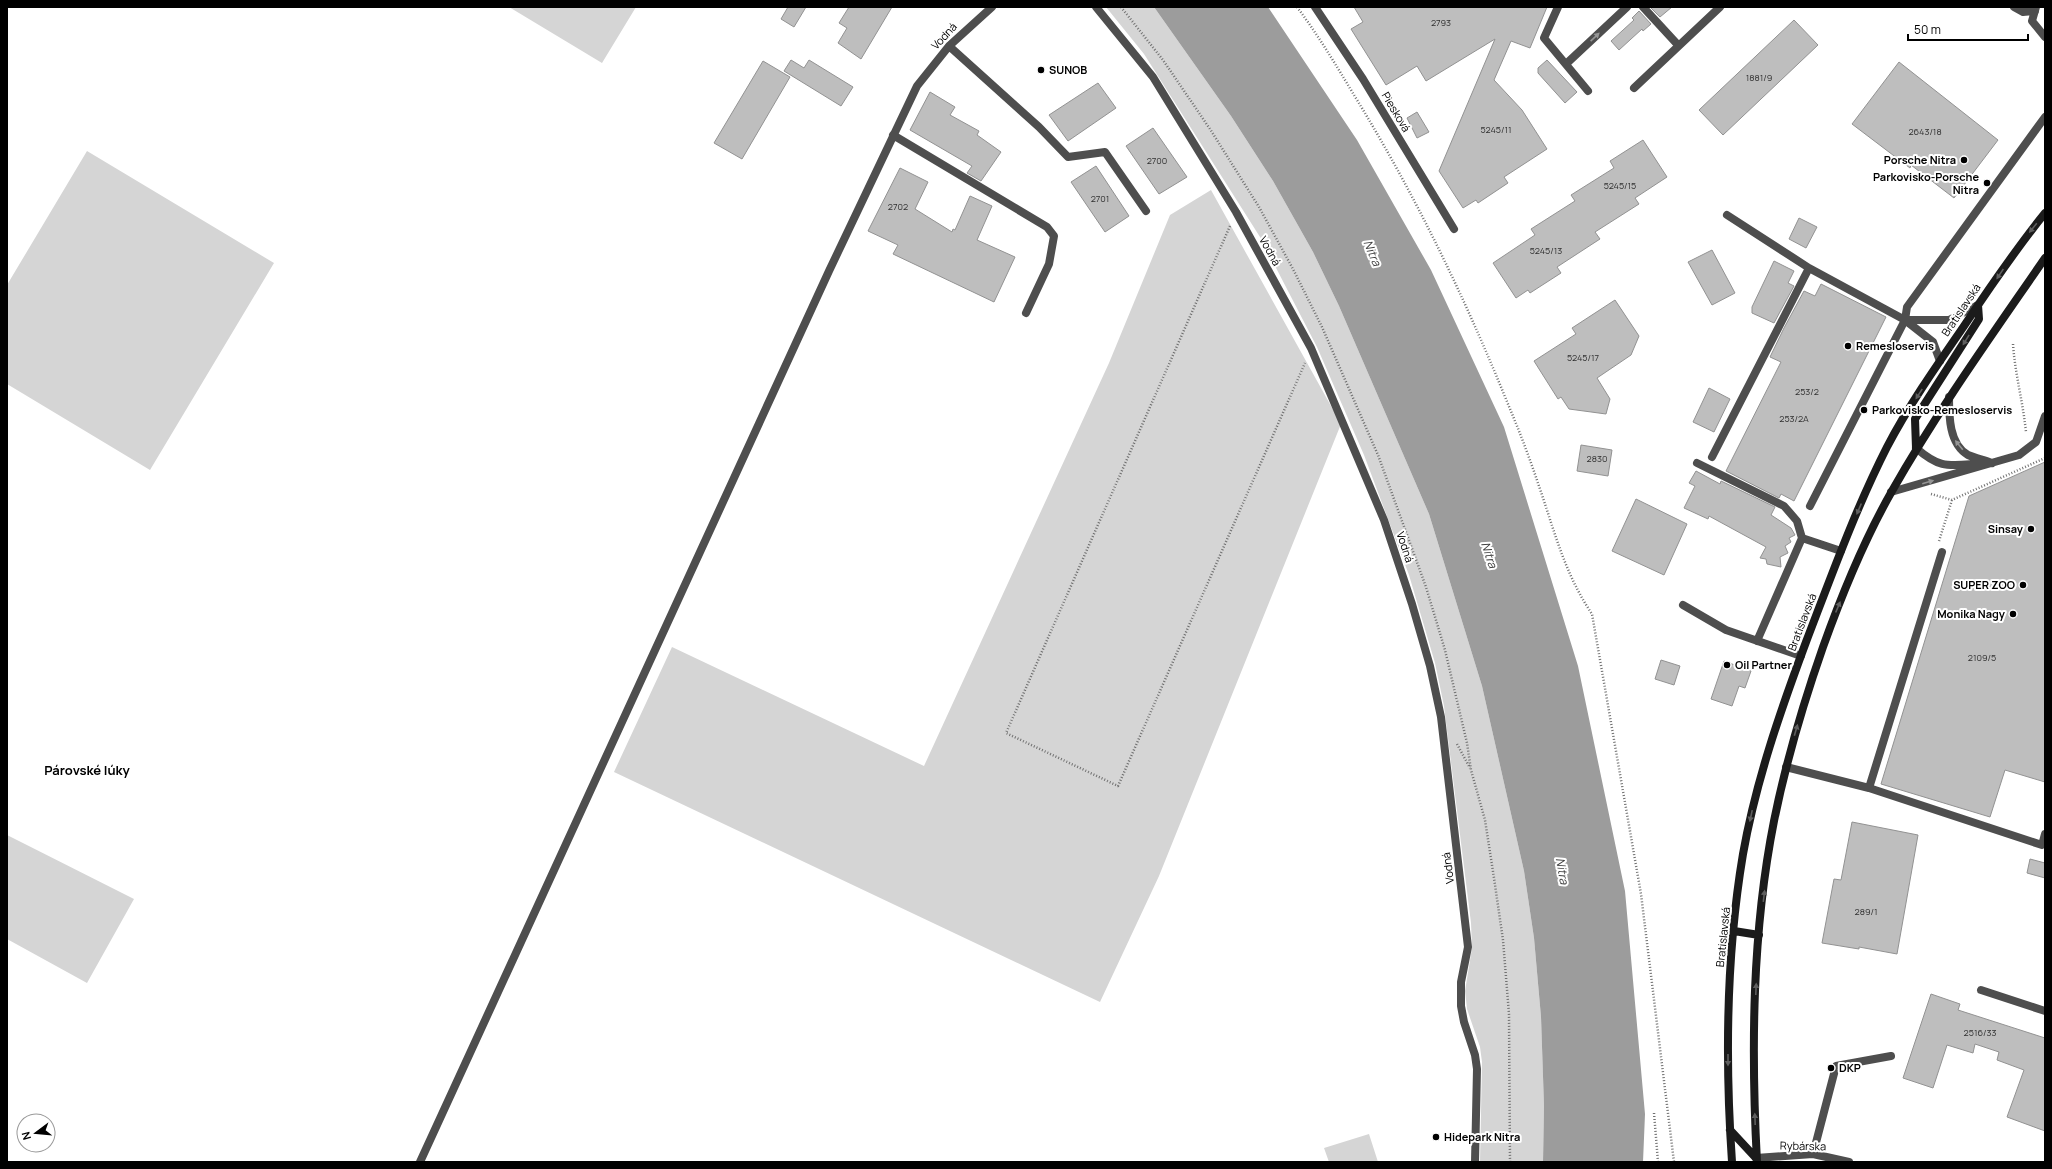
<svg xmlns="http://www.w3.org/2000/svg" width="2052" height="1169" viewBox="0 0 2052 1169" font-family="Manrope,sans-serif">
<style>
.green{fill:#d5d5d5}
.water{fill:#9c9c9c}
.building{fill:#bebebe;stroke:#929292}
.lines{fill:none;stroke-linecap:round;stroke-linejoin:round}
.path{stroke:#707070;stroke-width:2.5;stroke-dasharray:1 2;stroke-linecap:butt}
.service{stroke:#4e4e4e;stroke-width:8}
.minor{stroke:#4e4e4e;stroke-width:8}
.secondary{stroke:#1b1b1b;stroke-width:8}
.oneway{fill:#959595}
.oneway2{fill:#5f5f5f}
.poi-dot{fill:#000;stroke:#fff;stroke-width:1.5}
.labels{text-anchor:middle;stroke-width:4;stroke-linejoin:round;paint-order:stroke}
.number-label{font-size:9px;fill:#303030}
.street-label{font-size:11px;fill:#000;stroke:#fff}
.poi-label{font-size:11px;font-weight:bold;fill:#000;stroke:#fff;text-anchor:start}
.water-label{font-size:12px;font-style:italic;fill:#3d3d3d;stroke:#fff}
.quarter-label{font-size:13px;font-weight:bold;fill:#000;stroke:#fff}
</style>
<rect width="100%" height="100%" fill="#fff"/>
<path class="green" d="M509 7H636L602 63Z
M1106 7H1154L1231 116 1273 181 1313 252 1339 306 1429 514 1482 686 1524 871 1534 938 1541 1017 1544 1106 1543 1162H1480L1482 1062 1480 1047 1467 1009 1465 991 1472 948 1471 923 1444 706 1435 663 1409 575 1364 455 1317 347 1260 237 1144 54Z
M87 151 274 263 150 470 7 384V285Z
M1211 190 1341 424 1159 876 1100 1002 614 772 672 647 924 766 1109 363 1170 215Z
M7 835 134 899 87 983 7 939Z
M1369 1134 1378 1162H1329L1324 1148Z"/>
<path class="water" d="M1154 7H1268L1357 140 1431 270 1504 427 1578 666 1625 891 1645 1114 1643 1162H1543L1544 1106 1541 1017 1534 938 1524 871 1482 686 1429 514 1339 306 1313 252 1273 181 1231 116Z"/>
<path class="building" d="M788 7H806L794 27 781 19Z
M849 7H892L861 59 838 43 847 28 839 23Z
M1354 7H1547L1530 48 1511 41 1494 80 1522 110 1547 149 1504 177 1508 183 1478 203 1476 200 1463 208 1439 171 1495 39 1426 81 1417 66 1386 85 1351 29 1363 22Z
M1650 7H1672L1660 17Z
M1639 11 1651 24 1643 31 1642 29 1619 50 1611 41 1634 20 1632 18Z
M1794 20 1818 45 1723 135 1699 110Z
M791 60 804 68 809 60 853 87 841 106 784 71Z
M1547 60 1577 92 1565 103 1538 73V68Z
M763 61 790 77 742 159 714 143Z
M1899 62 1998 140 1954 198 1911 165 1910 168 1852 124Z
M1098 83 1116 108 1068 141 1049 115Z
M930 92 955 107 950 115 979 131 977 135 1001 152 981 181 967 173 972 166 910 130Z
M1417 112 1429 132 1417 138 1407 118Z
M1153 128 1187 177 1159 194 1126 146Z
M1643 140 1667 177 1635 198 1639 204 1595 232 1600 239 1557 267 1561 273 1530 293 1528 290 1516 298 1493 263 1535 235 1531 229 1575 201 1571 195 1614 168 1610 161Z
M1096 166 1129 216 1105 232 1071 182Z
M900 168 928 182 915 209 952 232 953 229 955 230 970 196 992 206 977 240 1015 257 994 302 893 254 898 245 868 231Z
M1799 218 1817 227 1806 248 1789 239Z
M1712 250 1735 293 1712 305 1688 262Z
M1774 261 1794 271 1788 283 1794 286 1774 323 1752 313V307Z
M1821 284 1886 317 1794 501 1781 494 1779 498 1726 471 1781 362 1770 357 1784 328 1804 291 1815 296Z
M1615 300 1639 336 1631 355 1597 378 1610 399 1606 414 1569 409 1561 397 1558 399 1534 361 1576 334 1572 328Z
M1709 388 1730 399 1714 432 1693 422Z
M1581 445 1612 450 1608 476 1577 471Z
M2045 462V782L2005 770 1990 817 1881 784 1969 496Z
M1696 471 1720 484 1721 481 1775 507 1771 515 1791 528 1795 535 1789 538 1791 542 1785 546 1788 553 1780 557 1781 567 1767 564 1766 559 1760 558 1766 547 1709 516 1708 519 1684 508 1695 486 1689 483Z
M1636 499 1687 524 1664 575 1612 551Z
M1661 660 1680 666 1674 685 1655 679Z
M1724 661 1751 671 1745 688 1739 686 1732 706 1711 699Z
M1852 822 1918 835 1897 954 1859 947V949L1822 943 1834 879 1841 880Z
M2030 859 2045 863V878L2027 873Z
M1931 994 1960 1004 1958 1010 2045 1038V1131L2007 1117 2024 1070 1997 1060 1999 1052 1975 1044 1973 1053 1947 1045 1933 1088 1903 1078Z"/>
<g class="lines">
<path class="path" d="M1121 7 1163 60 1210 129 1259 207 1293 269 1322 327 1378 455 1426 587 1445 650 1467 743 1471 770 1485 820 1494 878 1503 940 1509 1014 1510 1162
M1297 7C1318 35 1336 65 1354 95 1416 196 1466 300 1510 409 1521 435 1531 462 1540 489 1555 533 1565 574 1592 614L1641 894 1674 1162
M1230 226 1006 733 1118 786 1305 363
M2013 344C2015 374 2023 402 2026 432
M1931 494 1952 500 2045 458
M1939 541 1952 500
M1457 744 1470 768
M1654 1113 1658 1162"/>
<path class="service" d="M1096 7 1153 77 1236 212 1311 348 1384 520 1412 604 1430 666 1441 717 1468 947 1461 982V1006L1464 1022 1475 1055 1477 1069 1475 1162
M1558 7 1544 38 1588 91
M1643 7 1678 45
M2014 7 2023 12 2035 11
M2036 7 2032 21 2045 37
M949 46 1039 127 1068 157 1105 152 1146 211
M1566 64 1627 7
M893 135 1047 227 1054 236 1049 264 1026 313
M1727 215 1809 268
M1905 320H1949L1978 305
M1949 397C1949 416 1949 444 1968 455 1975 458 1984 460 1992 463
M1916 448C1939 468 1947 466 1975 464
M1712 457 1809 268 1905 320 1933 342 1940 361
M1697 463 1784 506 1797 521 1802 538
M1891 492 2019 455 2036 442 2045 416
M1810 506 1905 320 1907 307 2045 117
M1683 605 1726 630 1801 656
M1757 641 1802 538 1841 551
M1786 767 1869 788 2042 845 2045 834
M1869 788 1942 552
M1813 1154 1836 1066 1891 1056
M420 1162 829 271 917 86 949 46 992 7"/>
<path class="minor" d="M1315 7 1363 79 1454 229
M1634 88 1720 7
M1981 990 2045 1011
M1756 1158 1813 1154 1849 1162"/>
<path class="secondary" d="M1916 448 1915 419 1979 319 1978 305
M1734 931 1759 935
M1730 1130 1756 1158
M1732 1162C1725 1060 1726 955 1743 854 1756 781 1780 712 1806 642 1831 577 1855 510 1887 447 1909 405 1937 365 1964 326 1990 287 2016 249 2045 213
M1757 1162C1751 1049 1752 932 1774 821 1786 762 1803 704 1823 647 1842 594 1864 540 1892 491 1938 410 1992 335 2045 258"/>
</g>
<defs><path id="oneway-solid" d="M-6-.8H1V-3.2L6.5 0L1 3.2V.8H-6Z"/></defs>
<g class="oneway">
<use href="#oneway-solid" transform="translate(1595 37) rotate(-43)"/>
<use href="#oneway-solid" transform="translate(1959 445) rotate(-129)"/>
<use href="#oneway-solid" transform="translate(1928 482) rotate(-16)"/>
</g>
<g class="oneway2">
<use href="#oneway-solid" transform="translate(2033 228) rotate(129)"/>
<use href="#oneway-solid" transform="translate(2000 274) rotate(124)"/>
<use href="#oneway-solid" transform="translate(1966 340) rotate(122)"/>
<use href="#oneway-solid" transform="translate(1919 394) rotate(123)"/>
<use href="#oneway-solid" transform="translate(1859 509) rotate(113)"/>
<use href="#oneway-solid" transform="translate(1838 607) rotate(-67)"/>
<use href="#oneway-solid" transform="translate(1796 730) rotate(-74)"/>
<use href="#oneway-solid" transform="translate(1751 816) rotate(102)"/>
<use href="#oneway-solid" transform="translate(1764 896) rotate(-83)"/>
<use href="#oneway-solid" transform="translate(1756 989) rotate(-88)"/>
<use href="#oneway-solid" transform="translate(1728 1060) rotate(90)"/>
<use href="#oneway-solid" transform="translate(1755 1119) rotate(-92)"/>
</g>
<g class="poi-dot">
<circle cx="1041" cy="70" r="4"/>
<circle cx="1964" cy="160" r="4"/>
<circle cx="1987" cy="183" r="4"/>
<circle cx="1848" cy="346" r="4"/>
<circle cx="1864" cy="410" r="4"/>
<circle cx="2031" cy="529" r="4"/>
<circle cx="2023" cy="585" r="4"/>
<circle cx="2013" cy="614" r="4"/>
<circle cx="1727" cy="665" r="4"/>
<circle cx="1831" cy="1068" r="4"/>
<circle cx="1436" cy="1137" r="4"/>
</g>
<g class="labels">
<g class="number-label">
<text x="1441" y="26">2793</text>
<text x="1759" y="81">1881/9</text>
<text x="1496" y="133">5245/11</text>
<text x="1925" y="135">2643/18</text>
<text x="1157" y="164">2700</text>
<text x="1620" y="189">5245/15</text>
<text x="1100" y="202">2701</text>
<text x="898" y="210">2702</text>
<text x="1546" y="254">5245/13</text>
<text x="1583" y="361">5245/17</text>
<text x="1807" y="395">253/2</text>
<text x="1794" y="422">253/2A</text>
<text x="1597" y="462">2830</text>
<text x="1982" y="661">2109/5</text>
<text x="1866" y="915">289/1</text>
<text x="1980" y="1036">2516/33</text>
</g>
<g class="street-label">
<text transform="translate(944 36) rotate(-47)" y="4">Vodná</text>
<text transform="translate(1396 112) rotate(59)" y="4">Piesková</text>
<text transform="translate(1270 251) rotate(61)" y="4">Vodná</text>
<text transform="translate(1961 310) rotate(-56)" y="4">Bratislavská</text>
<text transform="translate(1405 547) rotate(72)" y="4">Vodná</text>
<text transform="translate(1802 622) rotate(-69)" y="4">Bratislavská</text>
<text transform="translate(1448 868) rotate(-97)" y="4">Vodná</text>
<text transform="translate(1723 937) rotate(-84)" y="4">Bratislavská</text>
<text transform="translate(1803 1146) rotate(1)" y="4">Rybárska</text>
</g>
<g class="poi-label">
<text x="1049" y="74">SUNOB</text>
<text x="1956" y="164" text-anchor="end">Porsche Nitra</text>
<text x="1979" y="181" text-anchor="end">Parkovisko-Porsche<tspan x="1979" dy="13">Nitra</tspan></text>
<text x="1856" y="350">Remesloservis</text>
<text x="1872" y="414">Parkovisko-Remesloservis</text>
<text x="2023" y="533" text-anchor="end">Sinsay</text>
<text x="2015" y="589" text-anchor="end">SUPER ZOO</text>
<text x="2005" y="618" text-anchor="end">Monika Nagy</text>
<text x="1735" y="669">Oil Partner</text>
<text x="1839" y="1072">DKP</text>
<text x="1444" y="1141">Hidepark Nitra</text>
</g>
<g class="water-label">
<text transform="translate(1372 253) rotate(67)" y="4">Nitra</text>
<text transform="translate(1489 555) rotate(72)" y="4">Nitra</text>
<text transform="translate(1562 871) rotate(80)" y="4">Nitra</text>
</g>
<g class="quarter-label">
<text x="87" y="775">Párovské lúky</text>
</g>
</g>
<rect width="2052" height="1169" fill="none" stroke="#000000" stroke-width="16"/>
<g transform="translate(36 1133) rotate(254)"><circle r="19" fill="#ffffff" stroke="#999999"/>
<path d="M0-3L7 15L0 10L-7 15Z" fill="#000000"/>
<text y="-6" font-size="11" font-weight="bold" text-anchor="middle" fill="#000000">N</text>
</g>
<path d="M1908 34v6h120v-6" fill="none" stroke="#000000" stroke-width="2"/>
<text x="1914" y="34" font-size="12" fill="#000000" stroke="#ffffff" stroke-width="3" paint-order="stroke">50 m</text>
</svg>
